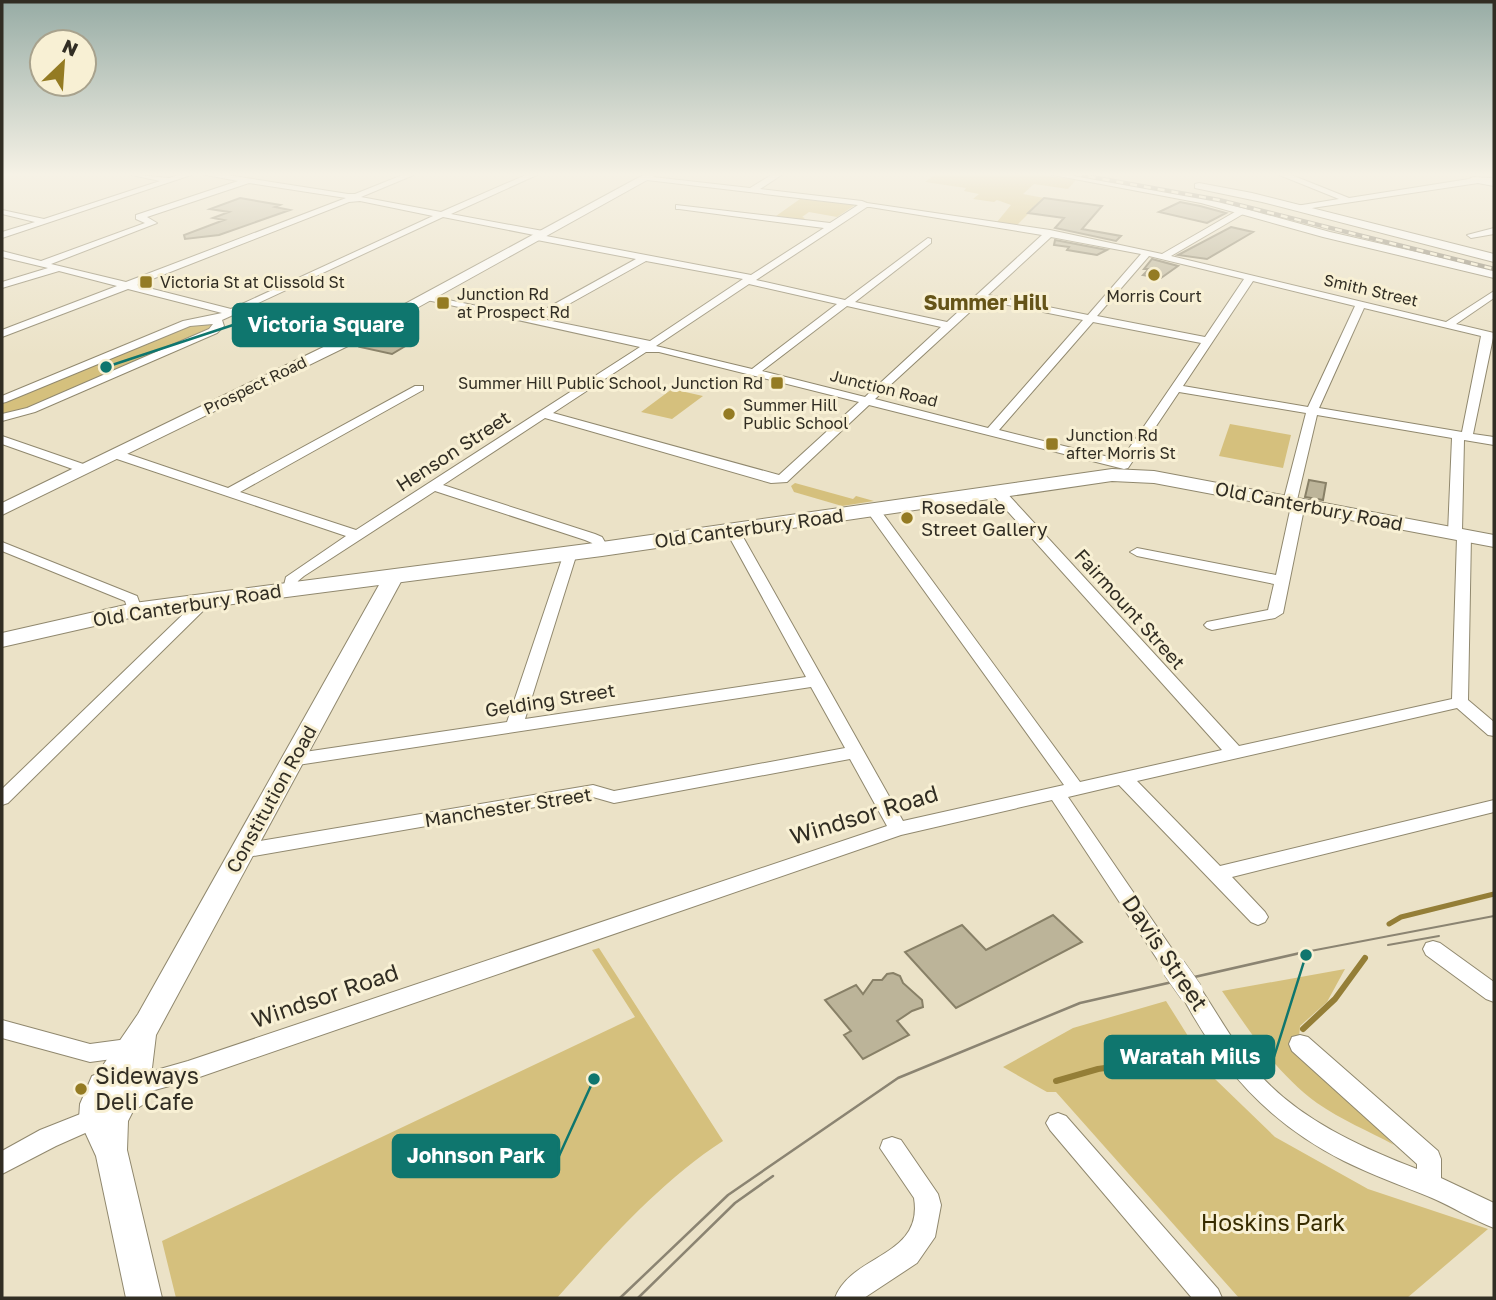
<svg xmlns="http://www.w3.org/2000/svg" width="1496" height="1300" viewBox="0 0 1496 1300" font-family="'Golos Text',sans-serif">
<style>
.green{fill:#d5c07d}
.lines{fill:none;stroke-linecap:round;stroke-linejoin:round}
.stream-far1{stroke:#947e37;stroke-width:5}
.stream{stroke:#947e37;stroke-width:6}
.building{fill:#bcb499;stroke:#888067;stroke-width:2}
.street-casing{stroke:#90886e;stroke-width:2}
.secondary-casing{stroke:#90886e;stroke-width:2}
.primary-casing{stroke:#90886e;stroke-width:2}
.street{fill:#fff;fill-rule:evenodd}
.secondary{fill:#fff;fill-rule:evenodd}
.primary{fill:#fff;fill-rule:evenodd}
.tram-far1{stroke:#8b8472;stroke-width:2}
.tram{stroke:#8b8472;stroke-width:2.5}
.rail-casing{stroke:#8b8472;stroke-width:4.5}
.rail{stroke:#f8f0d4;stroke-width:2.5;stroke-dasharray:7;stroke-linecap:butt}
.street-bridge-casing{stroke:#90886e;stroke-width:25;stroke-linecap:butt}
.street-bridge{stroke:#fff;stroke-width:24}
.poi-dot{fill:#947b23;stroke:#f8f0d4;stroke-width:2.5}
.labels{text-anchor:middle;stroke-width:6;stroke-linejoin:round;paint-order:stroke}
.far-poi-label{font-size:16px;fill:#312d23;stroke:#f8f0d4;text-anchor:start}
.far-street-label{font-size:16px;fill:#312d23;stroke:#f8f0d4}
.street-label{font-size:19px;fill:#312d23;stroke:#f8f0d4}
.poi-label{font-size:19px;fill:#312d23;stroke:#f8f0d4;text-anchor:start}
.far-district-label{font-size:21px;font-weight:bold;fill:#655418;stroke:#f8f0d4}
.near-street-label{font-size:23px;fill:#312d23;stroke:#f8f0d4}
.near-poi-label{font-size:23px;fill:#312d23;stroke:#f8f0d4;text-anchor:start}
.near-park-label{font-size:23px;fill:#362b00;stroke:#f8f0d4}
.leader{fill:none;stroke:#0f766e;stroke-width:2.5}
.callout-dot{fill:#0f766e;stroke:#f8f0d4;stroke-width:2.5}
.callout{fill:#0f766e;stroke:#0f766e;stroke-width:2.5}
.callout-label{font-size:21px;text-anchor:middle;font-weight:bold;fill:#fff}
</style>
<rect width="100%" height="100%" fill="#ebe2c7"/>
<path class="green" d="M936 174H1036L1076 180 1068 189 1034 184 1023 194 1044 198 1017 225 997 222 1011 205 997 200 994 202 973 199 979 194 964 191 966 188 925 182Z
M800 199 855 205 837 217 809 212 802 217 805 218 802 220 776 216Z
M211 322 214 325 208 329 18 412 2 414V404L187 325Z
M672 389 703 396 672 419 641 412Z
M1230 424 1291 435 1283 468 1219 456Z
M795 483 853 499 856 496 874 501 842 506 794 492 791 486Z
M599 948 723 1141C661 1181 606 1243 557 1298H176L162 1241 635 1017 592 950Z
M1345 969 1327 1002 1300 1026 1298 1050 1394 1145C1369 1131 1341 1120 1317 1103 1276 1073 1250 1032 1222 991Z
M1166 1001 1215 1079 1275 1137 1368 1189 1488 1229 1407 1298H1239L1056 1092H1047L1003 1067 1073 1028Z"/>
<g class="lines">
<path class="stream-far1" d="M1389 924 1401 917 1494 894"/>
<path class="stream" d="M1303 1029 1335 999 1365 958
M1056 1081 1098 1069 1179 1057"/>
</g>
<path class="building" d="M240 198 280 205 275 207 290 210 219 235 185 239 184 235 224 220 213 218 229 212 210 209Z
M1044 198 1102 206 1082 229 1121 236 1116 241 1055 228 1064 218 1028 213Z
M1180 202 1200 206 1226 213 1207 223 1159 212Z
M1231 227 1253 232 1207 259 1178 255Z
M1055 240 1107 250 1097 255 1067 250 1069 247 1054 245Z
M1152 259 1178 266 1161 278 1143 275 1149 269H1144Z
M383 332 414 338 410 340 414 341 392 354 360 347 365 342Z
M1309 480 1326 483 1323 500 1305 497Z
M1053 915 1082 942 956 1008 905 952 962 925 986 950Z
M893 973 900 976 903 983 922 1000 923 1007 912 1011 897 1021 909 1035 863 1059 844 1035 851 1031 825 1000 856 985 863 994 873 980H882L887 974Z"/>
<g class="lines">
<defs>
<path id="street" d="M127 174 169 178 182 174H194L2 238V232L35 222 2 214V210L44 219 160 181Z
M201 174H221L348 194H355L405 174H416L361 197 441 212 528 174H539L451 214 543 231 547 234 546 236 751 275 824 228 679 209H676V205L830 223 858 205 647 180 644 176 750 188 773 174H783L760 189 862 201 867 203 1050 230 1162 254 1240 209 1243 210V214L1171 256 1446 322 1494 291V298L1456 324 1494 333 1473 434 1494 437V445L1464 440 1462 531 1471 535 1468 700 1494 722V736L1488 735 1457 708 1137 781 1220 866 1494 800V812L1232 877 1265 912 1268 917 1265 922 1258 925 1251 922 1119 785 1068 797 1181 962 1185 968 1181 974 1174 976 1167 974 1052 800 901 835 188 1081 140 1094 132 1091 128 1084 132 1077 188 1061 887 826 850 759 614 803 593 797 242 858 235 856 232 851 235 846 242 844 593 785 614 791 845 748 811 687 291 766 285 764 282 760 285 756 291 754 507 722 565 550H575L577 553 525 719 806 677 726 531 728 528H738L903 821 1064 785 866 510 873 506 878 507 1080 782 1222 750 993 495V489H1003L1239 746 1452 699 1457 537 1448 533 1452 438 1317 415 1297 500 1305 504 1283 613 1275 618 1212 630 1207 628 1204 625 1207 622 1268 610 1274 584 1137 556 1130 552 1137 548 1276 575 1291 506 1283 502 1306 413 1179 392 1128 468 1124 469 869 405 787 482 771 483 545 418 443 485 595 534 602 537 609 549 607 552H597L592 543 585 540 435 491 304 576 298 581 295 592H285L283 589 286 577 346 536 111 457V451H119L228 488 415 386H423V390L240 492 356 530 640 347 427 300 422 297 424 295 531 317 636 259 537 240 533 237 534 235 443 217 241 311 351 339V343L233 315 222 320 224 326 217 333 35 412 2 421V414L27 408 209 329 213 324 190 326 6 402 2 403V396L183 321 222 313 128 289 2 337V330L117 286 59 271 2 288V282L48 268 2 257V251L41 261 145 223 136 219V215L238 181ZM249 183 346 198 126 282 51 264 157 223 147 217ZM360 201 433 216 231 309 137 285 349 202ZM867 207H870L1042 235 947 322 855 302 931 243V239L928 238 845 300 756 280ZM1051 237 1141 254 1088 315 988 295ZM1149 256 1244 279 1205 337 1097 316ZM646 261 743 279 650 341 542 319ZM1253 281 1355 306 1308 407 1183 386ZM749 284 837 304 752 369 656 346ZM983 300 1083 320 988 428 875 399ZM847 306 941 327 865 397 762 371ZM1364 308 1481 336 1462 432 1319 408ZM1093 322 1201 343 1121 460 999 430ZM646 352H659L859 402 779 475 553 413Z
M1277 174H1289L1349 198 1469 179 1473 177 1492 178 1494 186 1478 183 1299 210H1296V206L1339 199Z
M1494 228V234L1471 238 1467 235Z
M2 436 89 466 91 469 85 473 81 472 2 444Z
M2 542 137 596 142 610 139 613H129L125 601 2 551Z
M206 596 211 597 213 600 211 603 8 803 2 805V789L201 597Z
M1433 941 1440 943 1494 982V1002L1486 999 1426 955 1423 949 1426 943Z
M1191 983 1199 986C1219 1016 1236 1048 1260 1075 1301 1120 1360 1147 1417 1169V1164L1292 1051 1289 1044 1292 1037 1300 1035 1308 1037 1438 1151 1441 1159V1178L1494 1203V1228C1473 1220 1453 1207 1432 1198 1403 1186 1372 1175 1344 1161 1268 1123 1219 1067 1180 992L1183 986Z
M2 1020 90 1044 120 1040 141 1045 144 1052 141 1059 133 1061 120 1058 90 1062 2 1038Z
M93 1109 101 1112 105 1119 101 1126 56 1146 2 1174V1151L40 1130Z
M1058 1113 1066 1116 1218 1289 1222 1298H1192L1050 1130 1046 1123 1050 1116Z
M892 1137 901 1140 938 1194 941 1205 935 1237 917 1263 864 1298H835C851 1254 924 1257 914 1198L880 1148 883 1140Z"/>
<path id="secondary" d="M645 174H658L352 344 2 515V503L342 338Z
M1048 174H1072L1202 197 1330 232 1494 270V278L1323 237 1201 203Z
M1199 183 1252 193 1494 254V262L1262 202 1195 188V184Z
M394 570 404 576 156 1035 152 1068 154 1088 147 1102 133 1111 128 1121 127 1150 162 1298H126L96 1156 79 1119 80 1104 92 1076 97 1074 138 1014 384 576Z"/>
<path id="primary" d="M1112 469 1154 471 1494 535V547L1154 483 1112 481 602 556 134 617 2 647V633L134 603 602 542Z"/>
</defs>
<use href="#street" class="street-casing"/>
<use href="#secondary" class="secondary-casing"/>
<use href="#primary" class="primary-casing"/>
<use href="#street" class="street"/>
<use href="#secondary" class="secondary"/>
<use href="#primary" class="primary"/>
<path class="tram-far1" d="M1388 945 1439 936
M1300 953 1494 916"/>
<path class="tram" d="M620 1298 728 1195 898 1078 1080 1003 1309 951
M638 1298 735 1203 773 1176"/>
<defs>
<path id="rail" d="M1075 174 1219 200 1494 269"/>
</defs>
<use href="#rail" class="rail-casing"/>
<use href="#rail" class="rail"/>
<defs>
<path id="street-bridge" d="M1174 968 1191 992"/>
</defs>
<use href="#street-bridge" class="street-bridge-casing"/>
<use href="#street-bridge" class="street-bridge"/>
</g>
<linearGradient id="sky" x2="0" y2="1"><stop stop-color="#97aca5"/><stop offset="0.49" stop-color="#f6f2e6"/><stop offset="1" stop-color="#f6f2e6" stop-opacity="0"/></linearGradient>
<rect width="1496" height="356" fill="url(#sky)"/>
<g class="poi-dot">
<circle cx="1154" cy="275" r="7"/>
<rect x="139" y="275" width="14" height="14" rx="3.5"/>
<rect x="436" y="296" width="14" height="14" rx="3.5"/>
<rect x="770" y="376" width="14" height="14" rx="3.5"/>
<circle cx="729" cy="414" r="7"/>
<rect x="1045" y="437" width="14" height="14" rx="3.5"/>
<circle cx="907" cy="518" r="7"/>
<circle cx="81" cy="1089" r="7"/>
</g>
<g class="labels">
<g class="far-poi-label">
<text x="160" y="288">Victoria St at Clissold St</text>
<text x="457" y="300">Junction Rd<tspan x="457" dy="18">at Prospect Rd</tspan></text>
<text x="1154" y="302" text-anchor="middle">Morris Court</text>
<text x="763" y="389" text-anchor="end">Summer Hill Public School, Junction Rd</text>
<text x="743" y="411">Summer Hill<tspan x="743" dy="18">Public School</tspan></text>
<text x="1066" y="441">Junction Rd<tspan x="1066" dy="18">after Morris St</tspan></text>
</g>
<g class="far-street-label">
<text transform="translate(1371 290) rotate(13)" y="6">Smith Street</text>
<text transform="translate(255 385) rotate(-26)" y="6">Prospect Road</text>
<text transform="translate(884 388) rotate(14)" y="6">Junction Road</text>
</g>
<g class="street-label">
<text transform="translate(453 451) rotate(-33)" y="7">Henson Street</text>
<text transform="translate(1309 506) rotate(11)" y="7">Old Canterbury Road</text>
<text transform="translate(749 528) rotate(-8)" y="7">Old Canterbury Road</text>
<text transform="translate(187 605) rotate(-9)" y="7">Old Canterbury Road</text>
<text transform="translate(1130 609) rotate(48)" y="7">Fairmount Street</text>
<text transform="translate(550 700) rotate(-9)" y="7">Gelding Street</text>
<text transform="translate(271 799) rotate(-61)" y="7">Constitution Road</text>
<text transform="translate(508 807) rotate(-9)" y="7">Manchester Street</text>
</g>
<g class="poi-label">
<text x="921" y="514">Rosedale<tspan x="921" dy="22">Street Gallery</tspan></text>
</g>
<g class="far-district-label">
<text x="986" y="310">Summer Hill</text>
</g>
<g class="near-street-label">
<text transform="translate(864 815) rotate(-17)" y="8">Windsor Road</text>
<text transform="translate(1165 953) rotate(56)" y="8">Davis Street</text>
<text transform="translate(325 996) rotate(-19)" y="8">Windsor Road</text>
</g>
<g class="near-poi-label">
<text x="95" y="1084">Sideways<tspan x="95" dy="26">Deli Cafe</tspan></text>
</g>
<g class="near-park-label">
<text x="1273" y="1231">Hoskins Park</text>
</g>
</g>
<path class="leader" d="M106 367L233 325M1306 955L1274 1057M594 1079L559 1156"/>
<g class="callout-dot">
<circle cx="106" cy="367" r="7"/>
<circle cx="1306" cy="955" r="7"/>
<circle cx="594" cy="1079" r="7"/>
</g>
<g class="callout">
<rect x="233" y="304" width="185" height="42" rx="7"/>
<rect x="1105" y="1036" width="169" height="42" rx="7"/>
<rect x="393" y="1135" width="166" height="42" rx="7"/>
</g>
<g class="callout-label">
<text x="326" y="332">Victoria Square</text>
<text x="1190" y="1064">Waratah Mills</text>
<text x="476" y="1163">Johnson Park</text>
</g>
<rect width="1496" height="1300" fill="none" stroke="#312d23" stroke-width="7"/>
<g transform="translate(63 63) rotate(25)"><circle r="33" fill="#f8f0d4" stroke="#a8a28d" stroke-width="2"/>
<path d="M0-5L12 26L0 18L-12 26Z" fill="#947b23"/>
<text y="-10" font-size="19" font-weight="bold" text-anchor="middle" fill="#312d23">N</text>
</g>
</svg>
